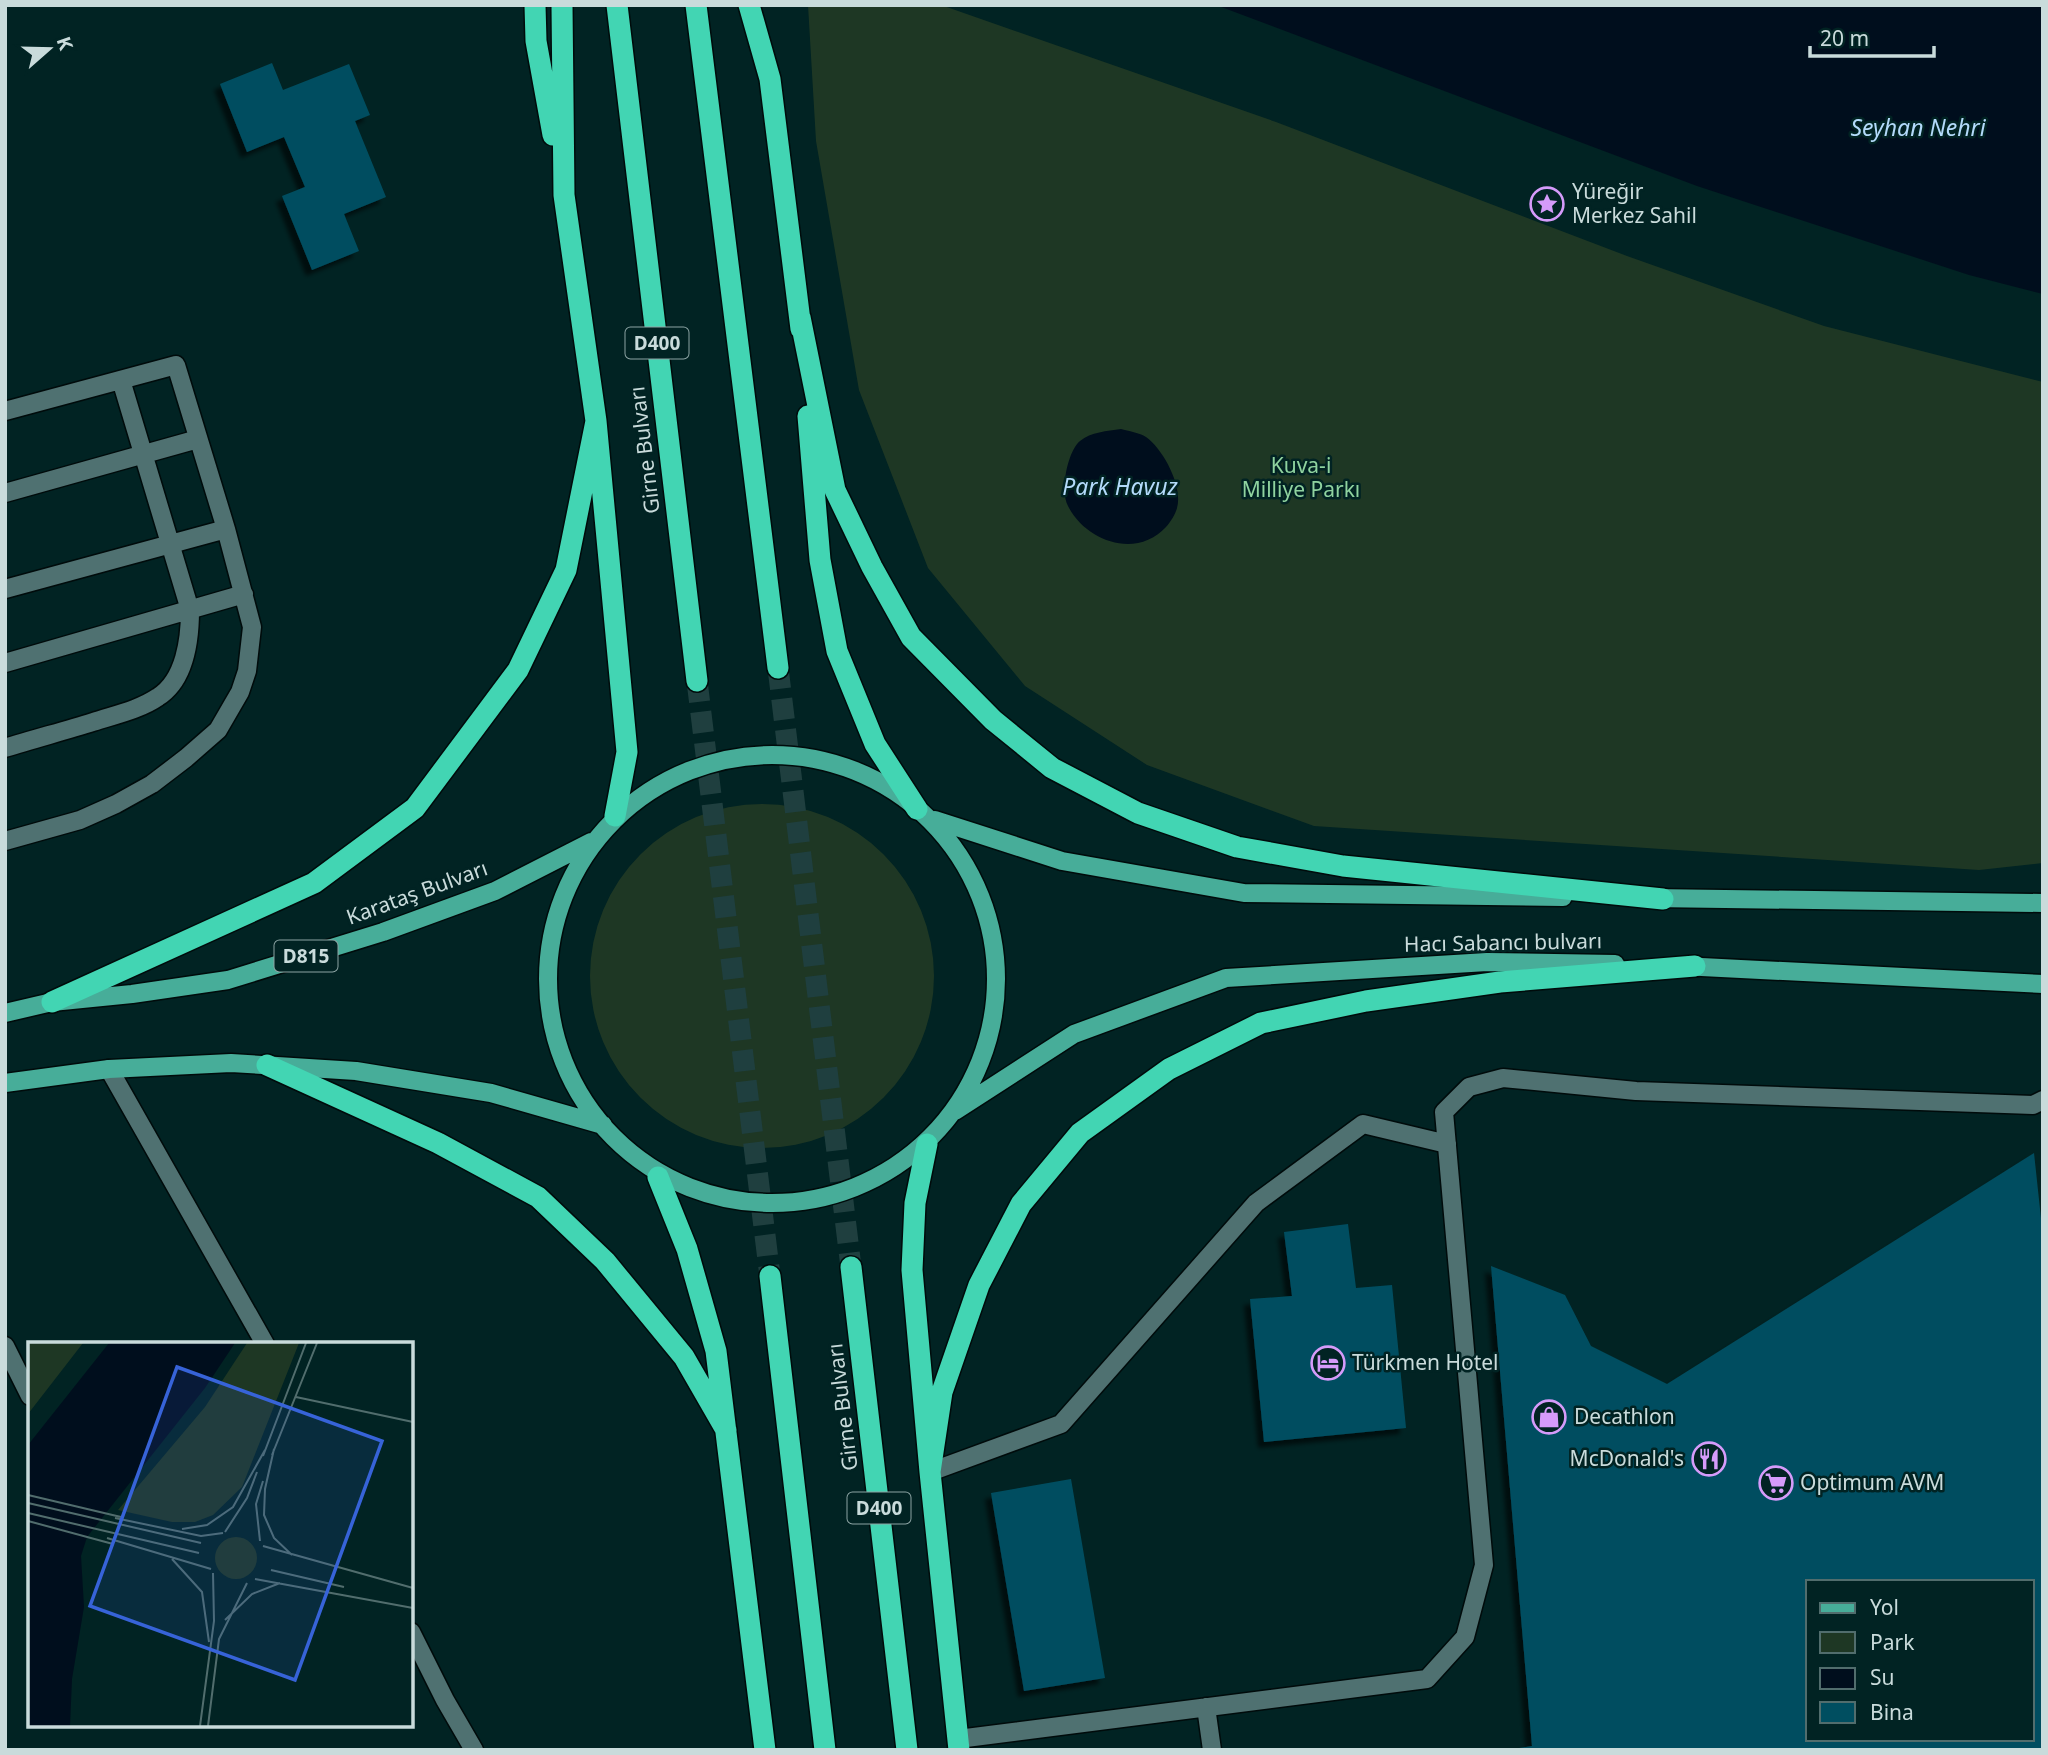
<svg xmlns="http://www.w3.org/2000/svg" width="2048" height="1755" viewBox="0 0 2048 1755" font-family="'Noto Sans',sans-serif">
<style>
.green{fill:#1e3724}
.water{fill:#000e1d}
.building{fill:#004e60;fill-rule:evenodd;filter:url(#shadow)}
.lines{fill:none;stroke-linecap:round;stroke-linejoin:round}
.highway-tunnel{stroke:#1f3f3f;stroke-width:21;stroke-dasharray:21 10;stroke-linecap:butt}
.minor-casing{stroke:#000b0b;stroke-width:21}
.major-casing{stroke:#000b0b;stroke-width:21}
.highway-casing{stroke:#000b0b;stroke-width:24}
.minor{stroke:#4f7171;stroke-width:18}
.major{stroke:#47ad99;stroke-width:18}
.highway{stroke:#42d5b3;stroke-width:21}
.labels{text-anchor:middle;stroke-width:5;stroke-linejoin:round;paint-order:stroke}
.shield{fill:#012323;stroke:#8da4a4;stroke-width:2}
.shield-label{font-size:19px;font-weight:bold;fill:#c9dbdb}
.poi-label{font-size:21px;fill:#c9dbdb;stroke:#012323;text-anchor:start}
.street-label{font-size:21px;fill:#c9dbdb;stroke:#012323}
.park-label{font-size:21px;fill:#8fd39f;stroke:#012323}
.water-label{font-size:23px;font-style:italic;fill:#b3dafa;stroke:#012323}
.inset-road{fill:none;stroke:#516d6d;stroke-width:2}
.view{fill:#3763d8;fill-opacity:0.15;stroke:#3763d8;stroke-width:3.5}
.inset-edge{fill:none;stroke:#c9dbdb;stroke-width:3.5}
</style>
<defs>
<filter id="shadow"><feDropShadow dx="-6" dy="6" stdDeviation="2" flood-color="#0009"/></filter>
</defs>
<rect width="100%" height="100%" fill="#012323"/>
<path class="green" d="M808 5H941L1276 122 1627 256 1824 326 2043 382V863L1979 870 1314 826 1147 765 1025 686 928 568 859 390 816 141Z
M590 976a172 172 0 1 1 344 0a172 172 0 1 1-344 0Z"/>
<path class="water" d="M1216 5H2043V294L1969 275 1697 186Z
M1121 429C1128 431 1140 433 1146 437 1164 450 1183 487 1177 508 1176 513 1170 523 1166 527 1137 559 1086 542 1068 506 1060 492 1067 452 1080 441 1091 432 1107 431 1121 429Z"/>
<path class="building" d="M272 63 283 90 349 64 370 115 355 121 386 197 344 214 359 251 312 270 282 196 305 187 284 137 247 152 220 84Z
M2034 1153 2043 1237V1750H1519V1748L1532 1746 1491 1266 1565 1295 1591 1346 1667 1384ZM1808 1582H2032V1739H1808Z
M1348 1224 1356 1288 1392 1285 1406 1428 1264 1442 1250 1299 1292 1296 1284 1232Z
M1071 1479 1105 1678 1024 1691 991 1493Z"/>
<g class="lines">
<path class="highway-tunnel" d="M778 668 851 1267
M697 681 770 1276"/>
<defs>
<path id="minor" d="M5 411 176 365 226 529 252 627 247 671 240 692 218 730 186 758 152 784 116 804 80 820 5 841
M5 493 198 439
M5 589 226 529
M5 663 244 594
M5 748C34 739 64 731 93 722 114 715 139 710 158 697 185 680 190 639 190 610L121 380
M109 1069 265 1344
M5 1346 30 1396
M930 1472 1061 1424 1256 1203 1363 1124 1447 1144
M411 1632 445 1700 474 1750
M1206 1707 1212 1750
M958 1739 1427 1679 1465 1637 1484 1565 1444 1112 1469 1087 1503 1078 1636 1091 2033 1105 2043 1100"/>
<path id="major" d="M548 979a224 224 0 1 1 448 0a224 224 0 1 1-448 0Z
M935 820 1062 861 1244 893 1563 897
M1651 898 2043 903
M1682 966 2043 984
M5 1013 52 1002 132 994 228 980 383 932 495 891 591 842
M5 1083 109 1069 231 1063 356 1071 491 1093 603 1125
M955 1111 1074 1034 1226 978 1487 962 1615 964"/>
<path id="highway" d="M535 5 536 41 553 135
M562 5 564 195 596 421 627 752 615 816
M617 5 697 681
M696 5 778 668
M749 5 770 79 801 329
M800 317 835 490 872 567 911 637 993 720 1052 768 1138 813 1237 847 1343 866 1663 899
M808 416 820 560 837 651 875 744 917 809
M52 1002 314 883 415 808 518 670 566 570 596 421
M267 1065 438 1143 538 1197 605 1261 684 1357 726 1430
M927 1144 915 1203 912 1270 930 1472 959 1750
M658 1177 687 1249 716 1351 765 1750
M851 1267 907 1750
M770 1276 825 1750
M930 1472 942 1392 979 1285 1021 1204 1080 1133 1169 1069 1261 1023 1366 1001 1500 982 1695 966"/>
</defs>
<use href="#minor" class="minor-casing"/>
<use href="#major" class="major-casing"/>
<use href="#highway" class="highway-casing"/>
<use href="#minor" class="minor"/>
<use href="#major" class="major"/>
<use href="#highway" class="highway"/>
</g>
<defs>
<symbol id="sight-ring" viewBox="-11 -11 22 22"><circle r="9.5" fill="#012323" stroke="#d59bfa" stroke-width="1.5"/><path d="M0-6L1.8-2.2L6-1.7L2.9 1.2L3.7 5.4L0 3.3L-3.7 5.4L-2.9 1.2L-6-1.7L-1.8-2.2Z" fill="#d59bfa"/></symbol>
<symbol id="hotel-ring" viewBox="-11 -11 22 22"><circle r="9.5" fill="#012323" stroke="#d59bfa" stroke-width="1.5"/><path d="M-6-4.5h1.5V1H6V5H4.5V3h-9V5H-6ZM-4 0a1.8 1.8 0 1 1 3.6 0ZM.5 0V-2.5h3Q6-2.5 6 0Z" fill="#d59bfa"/></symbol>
<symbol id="shop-ring" viewBox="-11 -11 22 22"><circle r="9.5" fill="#012323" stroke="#d59bfa" stroke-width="1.5"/><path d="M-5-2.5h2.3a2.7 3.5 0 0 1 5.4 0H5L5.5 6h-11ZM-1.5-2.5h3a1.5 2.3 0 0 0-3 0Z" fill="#d59bfa"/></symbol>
<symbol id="restaurant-ring" viewBox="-11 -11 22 22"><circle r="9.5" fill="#012323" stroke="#d59bfa" stroke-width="1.5"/><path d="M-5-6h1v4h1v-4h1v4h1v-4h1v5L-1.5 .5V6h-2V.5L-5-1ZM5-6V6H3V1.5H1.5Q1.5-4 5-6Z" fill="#d59bfa"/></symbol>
<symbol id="supermarket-ring" viewBox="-11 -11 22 22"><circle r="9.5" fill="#012323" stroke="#d59bfa" stroke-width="1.5"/><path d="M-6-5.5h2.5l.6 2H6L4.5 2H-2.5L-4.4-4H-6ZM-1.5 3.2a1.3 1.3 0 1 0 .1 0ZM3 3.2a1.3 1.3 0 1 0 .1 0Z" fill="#d59bfa"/></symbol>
</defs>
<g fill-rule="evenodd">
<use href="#sight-ring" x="1528" y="185" width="38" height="38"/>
<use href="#hotel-ring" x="1309" y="1344" width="38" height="38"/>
<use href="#shop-ring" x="1530" y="1398" width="38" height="38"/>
<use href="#restaurant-ring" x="1690" y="1440" width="38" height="38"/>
<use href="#supermarket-ring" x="1757" y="1464" width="38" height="38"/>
</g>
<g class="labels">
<g class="shield">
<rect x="625.5" y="327.5" width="63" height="31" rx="5"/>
<rect x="274.5" y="940.5" width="63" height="31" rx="5"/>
<rect x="847.5" y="1492.5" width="63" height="31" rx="5"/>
</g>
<g class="shield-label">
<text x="657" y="350">D400</text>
<text x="306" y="963">D815</text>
<text x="879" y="1515">D400</text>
</g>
<g class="poi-label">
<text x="1572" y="199">Yüreğir<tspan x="1572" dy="24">Merkez Sahil</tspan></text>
<text x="1352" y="1370">Türkmen Hotel</text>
<text x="1574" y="1424">Decathlon</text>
<text x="1684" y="1466" text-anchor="end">McDonald's</text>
<text x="1800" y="1490">Optimum AVM</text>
</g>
<g class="street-label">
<text transform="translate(645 450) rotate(-97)" y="7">Girne Bulvarı</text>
<text transform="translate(417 893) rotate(-20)" y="7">Karataş Bulvarı</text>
<text transform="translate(1503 943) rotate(-1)" y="7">Hacı Sabancı bulvarı</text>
<text transform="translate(843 1407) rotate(-97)" y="7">Girne Bulvarı</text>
</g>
<g class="park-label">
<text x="1301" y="473">Kuva-i<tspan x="1301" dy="24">Milliye Parkı</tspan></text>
</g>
<g class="water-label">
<text x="1918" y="136">Seyhan Nehri</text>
<text x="1120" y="495">Park Havuz</text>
</g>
</g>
<g transform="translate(28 1342)">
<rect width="385" height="385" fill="#012323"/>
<path d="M0 1H55L0 72ZM219 1H271L214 145 185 173 167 180H144L90 168 177 65ZM187 216a21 21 0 1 1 42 0a21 21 0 1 1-42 0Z" fill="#1e3724"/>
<path d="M81 1H207L177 46 59 195 53 214 56 265 44 337 42 384H0V103Z" fill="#000e1d"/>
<path class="inset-road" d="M268 55 385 80M246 107 237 147 236 173 246 196 264 213M244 113 289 1M235 114 278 1M0 153 93 175M0 161 173 201M0 171 171 211M87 176 173 194 195 191M0 179 85 202M154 187 179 183 205 165 237 108M197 190 219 156 229 130M79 196 183 227M232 199 228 162 235 139M235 204 385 246M144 217 174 250 181 300M243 228 316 245M227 237 385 266M197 278 224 252 252 241M172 384 186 279 185 231M180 384 191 297 219 241"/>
<path class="view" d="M149 25 354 99 267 338 62 264Z"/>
<rect width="385" height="385" class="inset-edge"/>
</g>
<rect width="2048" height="1755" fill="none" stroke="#c9dbdb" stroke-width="14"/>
<rect x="1806" y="1580" width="228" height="161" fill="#012323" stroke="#516d6d" stroke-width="2"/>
<rect x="1820" y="1603" width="35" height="10" fill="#47ad99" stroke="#516d6d" stroke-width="2"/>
<text x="1870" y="1615" font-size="21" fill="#c9dbdb">Yol</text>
<rect x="1820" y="1632" width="35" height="21" fill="#1e3724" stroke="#516d6d" stroke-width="2"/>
<text x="1870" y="1650" font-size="21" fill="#c9dbdb">Park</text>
<rect x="1820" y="1668" width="35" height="21" fill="#000e1d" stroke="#516d6d" stroke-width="2"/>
<text x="1870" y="1685" font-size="21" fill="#c9dbdb">Su</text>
<rect x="1820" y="1702" width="35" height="21" fill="#004e60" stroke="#516d6d" stroke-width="2"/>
<text x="1870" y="1720" font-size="21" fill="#c9dbdb">Bina</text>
<g transform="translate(49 49) rotate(70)" stroke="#012323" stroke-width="5" paint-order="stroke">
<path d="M0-5L12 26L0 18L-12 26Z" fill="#c9dbdb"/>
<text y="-10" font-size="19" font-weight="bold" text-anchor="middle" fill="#c9dbdb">K</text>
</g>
<path d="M1810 46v10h124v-10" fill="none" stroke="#c9dbdb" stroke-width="3.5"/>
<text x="1820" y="46" font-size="21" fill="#c9dbdb" stroke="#012323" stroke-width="5" paint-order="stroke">20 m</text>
</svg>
